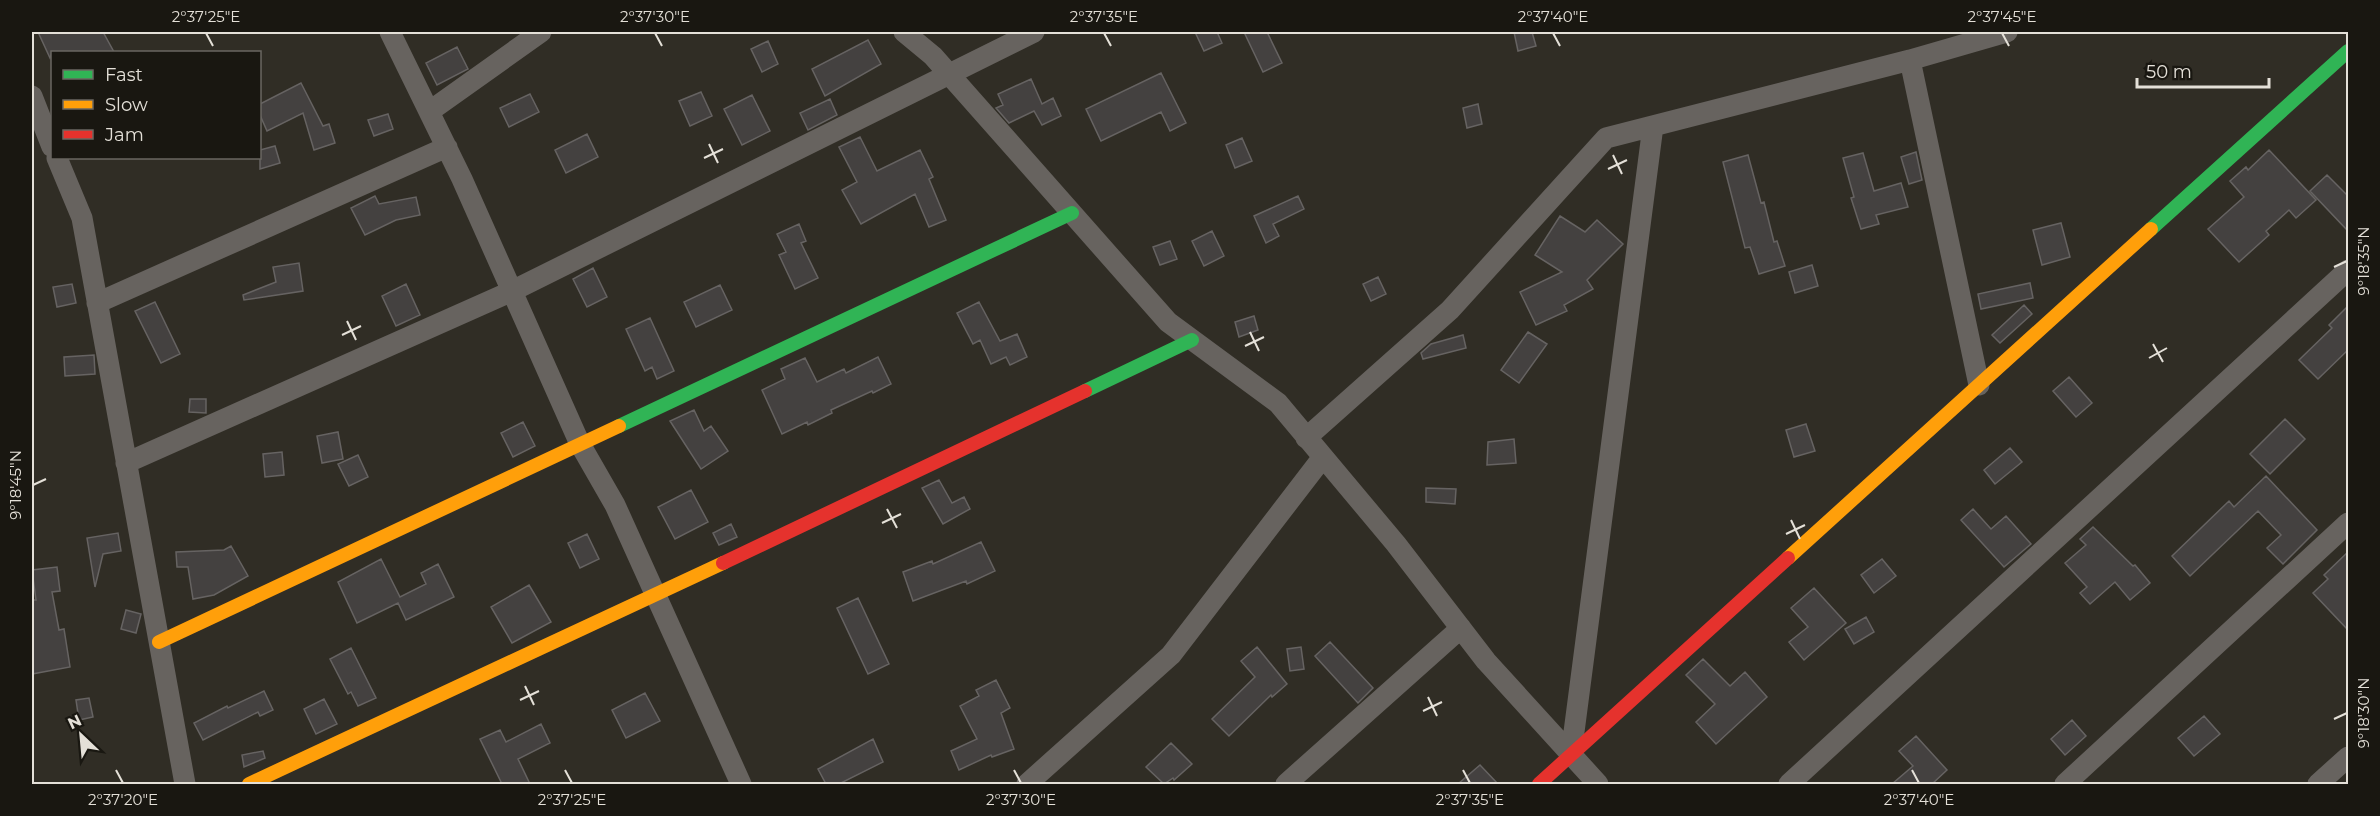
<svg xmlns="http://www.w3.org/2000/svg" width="2380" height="816" viewBox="0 0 2380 816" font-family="Montserrat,sans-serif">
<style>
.building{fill:#444140;stroke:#666362;stroke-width:1.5}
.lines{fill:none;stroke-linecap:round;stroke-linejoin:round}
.street{stroke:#67635f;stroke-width:21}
.fast{stroke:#30b455;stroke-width:14}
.slow{stroke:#ff9f0a;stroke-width:14}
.jam{stroke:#e5322d;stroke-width:14}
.ticks{fill:none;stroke:#e4e0d8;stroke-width:2}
.neatline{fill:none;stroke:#e4e0d8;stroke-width:2}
.ticks-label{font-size:15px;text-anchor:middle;fill:#e4e0d8}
</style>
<rect width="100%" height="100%" fill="#302d25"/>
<path class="building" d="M38 32H103L114 52H52L50 58Z
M1195 32H1217L1222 43 1204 51Z
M1244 32H1267L1282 63 1263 72Z
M1514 32H1532L1536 46 1518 51Z
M868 40 881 64 825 96 812 69Z
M768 41 778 64 762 72 751 49Z
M457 47 468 69 437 85 426 63Z
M1161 73 1186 123 1170 131 1161 112 1101 141 1086 109Z
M1031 79 1042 104 1053 98 1061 116 1042 125 1034 111 1009 123 996 108 1003 105 998 94Z
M301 83 323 126 329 124 335 143 314 150 303 113 267 131 260 115V104Z
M701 92 712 116 690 126 679 101Z
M530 94 539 112 509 127 500 108Z
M752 95 770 131 742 145 724 109Z
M830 99 837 115 808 130 800 113Z
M1478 104 1482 124 1467 128 1463 108Z
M388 114 393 129 374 136 368 120Z
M587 134 598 157 566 173 555 150Z
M860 137 877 171 920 150 933 177 929 179 946 220 929 227 915 194 861 224 842 190 857 182 839 147Z
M1242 138 1252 161 1235 168 1226 145Z
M275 146 280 163 260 169V150Z
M2269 150 2316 200 2296 218 2289 210 2266 231 2269 235 2239 262 2208 229 2244 197 2230 181 2246 167 2248 170Z
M1916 152 1922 180 1909 184 1901 157Z
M1863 153 1874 191 1901 183 1908 207 1876 215 1879 224 1861 229 1851 198 1854 197 1843 158Z
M1748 155 1761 203 1764 202 1774 242 1777 241 1785 266 1759 274 1750 247 1745 248 1723 162Z
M2327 175 2349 197V232L2310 191Z
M375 196 379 204 416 197 420 215 396 220 365 235 351 208Z
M1298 196 1304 209 1273 224 1279 236 1266 243 1254 216Z
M1560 216 1585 232 1597 220 1623 244 1587 280 1593 289 1564 305 1567 311 1536 325 1520 292 1562 272 1535 255Z
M2061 223 2070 257 2042 265 2033 230Z
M799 224 806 241 801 243 818 278 795 289 779 255 786 252 777 234Z
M1212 231 1224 256 1204 266 1192 241Z
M1170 241 1177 259 1160 265 1153 247Z
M299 263 303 291 244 300 243 295 276 282 273 267Z
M1812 265 1818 286 1795 293 1789 272Z
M593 268 607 297 587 307 573 279Z
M1378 277 1386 294 1371 301 1363 284Z
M2030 283 2033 298 1981 309 1978 294Z
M72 284 76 303 57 307 53 287Z
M406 284 420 315 396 326 382 296Z
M720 285 732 310 696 327 684 302Z
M155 302 180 354 161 363 135 311Z
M979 302 1000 341 1017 334 1027 357 1010 365 1006 357 991 364 980 340 973 344 957 313Z
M2024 305 2032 314 2000 343 1992 335Z
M2349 305V349L2318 379 2299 360 2332 328 2329 325Z
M1254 316 1258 330 1239 337 1235 322Z
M650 318 674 371 657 379 652 367 645 371 626 329Z
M1528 332 1547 344 1519 383 1501 370Z
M1463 335 1466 348 1423 359 1421 353 1431 344Z
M94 355 95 374 65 376 64 357Z
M878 357 891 384 873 393 872 391 831 410 832 413 808 425 807 422 782 434 762 390 785 379 781 369 805 358 817 382 844 369 846 373Z
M2069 377 2092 403 2076 417 2053 391Z
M190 399H206V413L189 412Z
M694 410 704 431 711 426 728 451 701 469 670 421Z
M2285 419 2305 439 2270 474 2250 454Z
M523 422 535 446 513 457 501 433Z
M1806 424 1815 451 1794 457 1786 430Z
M338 432 343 459 322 463 317 436Z
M1514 439 1516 463 1487 465 1488 442Z
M2010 448 2022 462 1995 484 1984 470Z
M282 452 284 475 265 477 263 454Z
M358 455 368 477 349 486 338 464Z
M2266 476 2317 530 2283 564 2267 548 2281 535 2258 511 2190 576 2172 556 2229 501 2234 507Z
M939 480 952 503 964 497 970 509 943 524 922 488Z
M1426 488 1456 489 1455 504 1426 502Z
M691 490 708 522 675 539 658 507Z
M1973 509 1991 529 2006 516 2031 544 2004 567 1961 520Z
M731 524 737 537 719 545 713 533Z
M2093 527 2133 566 2135 565 2150 583 2130 600 2115 582 2090 604 2080 593 2087 587 2065 563 2086 545 2080 539Z
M118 533 121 551 103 554 95 587 87 538Z
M587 534 599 559 580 568 568 543Z
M981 542 995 571 967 584 966 581 913 601 903 572 932 561 933 564Z
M231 546 248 576 214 595 193 599 188 567H177L176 552 224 550Z
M2349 551V631L2313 593 2328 579 2324 575Z
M381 559 400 597 426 584 421 573 438 564 454 597 406 620 398 603 357 623 338 582Z
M1882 559 1896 576 1874 593 1861 575Z
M57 567 60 591 52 592 59 630 64 629 70 667 32 674V600H36L32 570Z
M529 585 551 622 512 643 491 607Z
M1814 588 1846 623 1804 660 1789 642 1808 627 1791 608Z
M858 598 889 664 868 674 837 608Z
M126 610 141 614 136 633 121 629Z
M1866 617 1874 632 1854 644 1845 629Z
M1330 642 1373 688 1358 703 1315 656Z
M1257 647 1287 684 1272 697 1271 695 1229 736 1212 719 1255 677 1241 661Z
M1301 647 1304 669 1290 671 1287 649Z
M351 648 376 698 358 706 351 692 348 694 330 659Z
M1703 659 1730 686 1745 672 1767 697 1716 744 1696 722 1715 704 1686 675Z
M996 680 1010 708 1001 713 1014 749 992 757 991 755 959 770 951 751 977 739 960 706 979 696 976 690Z
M264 691 273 710 260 716 258 712 203 740 194 723 227 706 228 708Z
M645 693 660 721 626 738 612 710Z
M89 698 93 717 79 720 76 700Z
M324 699 337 724 316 734 304 709Z
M2204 716 2220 734 2194 756 2178 738Z
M2072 720 2086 736 2065 755 2051 739Z
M541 724 550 743 518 759 530 784H502L480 739 500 730 506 742Z
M1916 736 1947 770 1932 784H1892L1913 766 1899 751Z
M873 739 883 762 839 784H826L818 769Z
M1171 743 1192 764 1174 780 1173 778 1164 784 1146 767Z
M263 751 265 758 244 767 242 755Z
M1480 765 1498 784H1458Z"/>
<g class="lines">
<path class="street" d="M390 32 462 179 580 444 615 505 741 784
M904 32 933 56 948 73 1168 322 1278 403 1396 544 1486 661 1598 784
M1910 60 1979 385
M32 96 52 147
M430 111 541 32
M57 158 82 218 185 784
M97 303 447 147
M1306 438 1450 310 1606 138 1910 60 2007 32
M126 463 512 291 1034 32
M1571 755 1653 126
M1027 784 1171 655 1323 457
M1286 784 1461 628
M1789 784 2348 270
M2065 784 2348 523
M2318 784 2348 757"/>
<path class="fast" d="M2151 229 2348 51
M1085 391 1192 340
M619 426 1072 213"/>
<path class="slow" d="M1788 558 2151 229
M159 642 619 426
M249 784 723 563"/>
<path class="jam" d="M723 563 1085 391
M1539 784 1788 558"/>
</g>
<path class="ticks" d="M206 33 213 46M655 33 662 46M1104 33 1111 46M1553 33 1560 46M2002 33 2009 46M709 144 718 163M1613 155 1622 174M704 158 723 149M1608 169 1627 160M2334 267 2347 261M347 321 356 340M1250 332 1259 351M342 335 361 326M2153 344 2163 362M1245 346 1264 337M2149 358 2167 348M33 485 46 479M887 509 897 528M1791 520 1800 539M882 523 901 514M1786 534 1805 525M525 686 534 705M1428 697 1437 716M520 700 539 691M1423 711 1442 702M2334 719 2347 713M116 770 123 783M565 770 572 783M1014 770 1021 783M1463 770 1470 783M1912 770 1919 783"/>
<rect width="2380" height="816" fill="none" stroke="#191711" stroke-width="66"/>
<rect x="51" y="51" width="210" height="108" fill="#191711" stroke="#6a6761" stroke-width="1.5"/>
<rect x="63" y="70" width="30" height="9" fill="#30b455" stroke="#6a6761" stroke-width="1.5"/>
<text x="105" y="81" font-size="18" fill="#e4e0d8">Fast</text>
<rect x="63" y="100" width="30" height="9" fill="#ff9f0a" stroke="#6a6761" stroke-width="1.5"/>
<text x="105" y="111" font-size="18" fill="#e4e0d8">Slow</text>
<rect x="63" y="130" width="30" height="9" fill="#e5322d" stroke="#6a6761" stroke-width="1.5"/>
<text x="105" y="141" font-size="18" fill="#e4e0d8">Jam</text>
<g transform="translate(81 735) rotate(334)" stroke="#191711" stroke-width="4.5" paint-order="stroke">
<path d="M0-4.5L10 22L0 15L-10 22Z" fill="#e4e0d8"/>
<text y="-9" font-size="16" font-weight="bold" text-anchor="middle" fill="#e4e0d8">N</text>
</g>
<path d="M2137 78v9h132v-9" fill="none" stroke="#e4e0d8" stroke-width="3"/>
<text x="2146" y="78" font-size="18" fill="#e4e0d8" stroke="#191711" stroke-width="4.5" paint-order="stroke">50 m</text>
<rect x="33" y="33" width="2314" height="750" class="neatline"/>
<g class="ticks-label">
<text x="206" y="22">2°37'25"E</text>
<text x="655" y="22">2°37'30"E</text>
<text x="1104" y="22">2°37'35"E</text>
<text x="1553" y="22">2°37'40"E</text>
<text x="2002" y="22">2°37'45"E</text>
<text transform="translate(2364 261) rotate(-90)" y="5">9°18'35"N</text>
<text transform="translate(16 485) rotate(-90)" y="5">9°18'45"N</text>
<text transform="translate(2364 713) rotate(-90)" y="5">9°18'30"N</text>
<text x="123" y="805">2°37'20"E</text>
<text x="572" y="805">2°37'25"E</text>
<text x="1021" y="805">2°37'30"E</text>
<text x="1470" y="805">2°37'35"E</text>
<text x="1919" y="805">2°37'40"E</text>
</g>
</svg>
